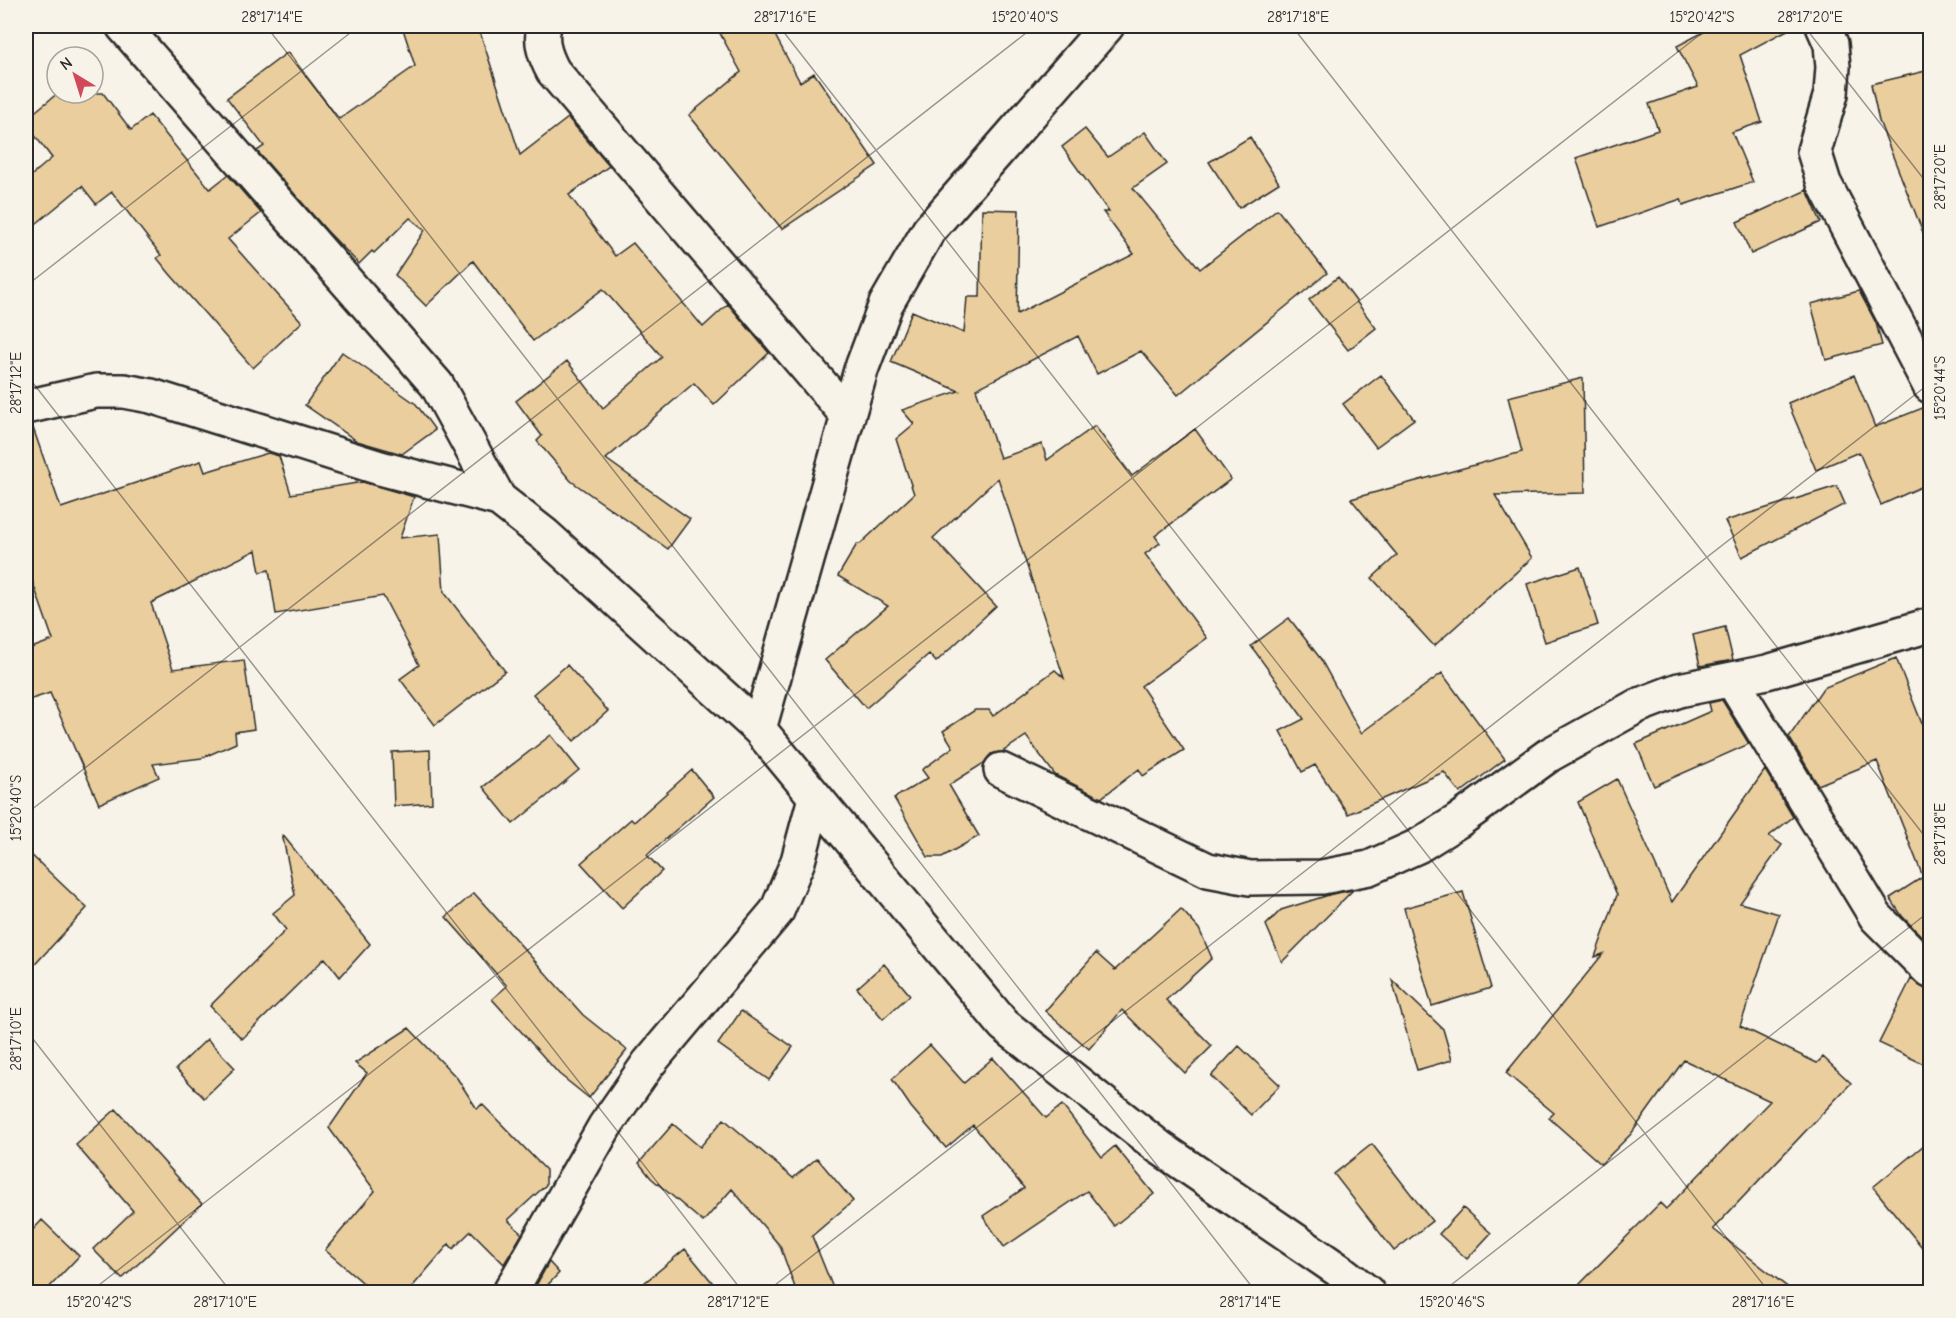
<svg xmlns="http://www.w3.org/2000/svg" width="1956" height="1318" viewBox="0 0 1956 1318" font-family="'Comic Neue',sans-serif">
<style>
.building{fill:#eace9e;stroke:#2b2b2b;stroke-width:1.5}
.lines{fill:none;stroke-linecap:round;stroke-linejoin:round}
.street-casing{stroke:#2b2b2b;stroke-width:38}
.street{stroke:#f7f3e8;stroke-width:33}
.ticks{fill:none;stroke:#2b2b2b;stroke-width:1.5;stroke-opacity:0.45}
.neatline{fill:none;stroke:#2b2b2b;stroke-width:2}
.ticks-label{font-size:15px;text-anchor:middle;fill:#2b2b2b}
</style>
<rect width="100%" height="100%" fill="#f7f3e8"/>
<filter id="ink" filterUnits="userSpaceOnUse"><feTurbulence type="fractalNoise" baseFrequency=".0167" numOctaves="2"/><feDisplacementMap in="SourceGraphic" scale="12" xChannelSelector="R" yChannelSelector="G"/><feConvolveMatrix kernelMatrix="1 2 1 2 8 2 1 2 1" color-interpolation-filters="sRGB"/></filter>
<g filter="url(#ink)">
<path class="building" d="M402 26H478L520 155 568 118 609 166 569 195 615 256 633 243 703 327 728 304 769 353 714 405 694 383 606 459 690 519 668 549 571 481 537 441 542 436 516 401 567 361 603 408 662 357 603 289 533 341 473 261 426 306 395 275 425 230 410 218 374 253 372 251 359 264 327 231 257 151 264 146 227 98 288 52 339 119 415 66Z
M716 26H770L800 82 814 73 877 165 782 229 689 115 741 72Z
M1715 26H1795L1740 55 1762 122 1732 132 1753 182 1683 205 1681 199 1599 227 1576 158 1658 130 1649 104 1698 87 1677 46Z
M1930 70V245H1928L1879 121 1871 84Z
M58 93H103L131 130 150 115 210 189 228 175 261 213 228 239 302 322 253 368 170 274 157 258 161 255 112 192 96 204 82 186 26 232V180L52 158 26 124V119Z
M1085 129 1108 157 1145 132 1167 164 1133 188 1200 269 1277 209 1327 273 1178 395 1141 351 1097 374 1078 336 976 389 1000 458 1042 444 1047 460 1095 426 1132 476 1195 429 1231 479 1155 536 1160 543 1145 554 1207 638 1141 686 1184 750 1143 776 1139 769 1101 798 1055 775 1026 736 1002 752 991 754 984 763 949 785 979 836 942 857H928L894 798 928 778 922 770 953 747 943 731 975 710H989L993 716 1055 670 1064 678 998 478 933 538 996 606 936 662 929 654 866 708 825 660 888 606 838 576 857 544H860L914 494 896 439 914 424 902 410 959 391 891 362 912 311 964 333 967 297H980L982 209 1019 210 1017 314 1134 254 1103 212H1109L1062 147Z
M1250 137 1279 183 1239 208 1209 162Z
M1807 190 1821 222 1751 254 1737 222Z
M1338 277 1376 328 1348 350 1309 300Z
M1859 291 1876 323 1882 345 1826 360 1811 304Z
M342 352 416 404 435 430 402 454 357 441 305 405Z
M1381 375 1414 419 1376 447 1343 404Z
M1854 375 1875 427 1930 405V483L1881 505 1859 452 1816 470 1788 403Z
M1583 378 1585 493 1495 495 1532 558 1434 646 1372 578 1397 555 1351 499 1522 452 1508 397Z
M26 425H32L61 508 201 461 205 472 268 453 279 456 291 494 363 482 414 497 400 538 440 534 444 592 505 671 435 725 400 679 419 665 383 596 276 614 269 570 260 572 256 550 151 603 173 669 244 660 254 729 235 732 236 743 202 758 153 764 159 777 99 804 50 693 26 701V650L53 640 26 563Z
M1837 486 1845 504 1742 557 1725 521Z
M1580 567 1598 625 1545 642 1527 584Z
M1289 618 1320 658 1361 733 1442 673 1505 759 1460 793 1444 772 1348 814 1315 765 1302 772 1280 731 1304 719 1251 646Z
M1725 627 1733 660 1700 666 1693 635Z
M1896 658 1930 744V945L1902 916 1890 898 1923 877 1877 761 1818 785 1789 737 1823 688Z
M567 665 608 711 574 741 533 694Z
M1722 700 1749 744 1654 786 1636 744 1711 711 1709 703Z
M551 735 579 770 513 824 483 787Z
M430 750 432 803 394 806 392 752Z
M692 770 714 797 647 855 662 871 622 908 581 863 631 819 634 822Z
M1765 770 1793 817 1769 836 1782 845 1740 903 1779 914 1740 1026 1817 1063 1823 1057 1851 1083 1713 1229 1795 1293H1571L1660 1203 1666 1209 1770 1101 1684 1060 1631 1134 1601 1164 1549 1118 1554 1113 1506 1073 1603 954 1595 957 1617 895 1578 802 1617 779 1672 902Z
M282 834 370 944 340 977 325 958 242 1039 210 1006 286 930 273 913 295 895Z
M26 850 87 908 26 974Z
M1353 890 1282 962 1266 925 1281 910 1332 894Z
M1463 892 1491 988 1432 1006 1404 908Z
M474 893 583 1015 627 1050 589 1098 559 1074 492 999 507 986 446 917Z
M1181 909 1199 929 1212 958 1166 1000 1212 1046 1185 1073 1122 1010 1089 1049 1045 1011 1096 953 1115 970Z
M884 964 910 995 883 1019 857 988Z
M1911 979 1925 989H1930V1067L1879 1043Z
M1392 980 1443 1029 1452 1060 1417 1070Z
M741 1011 793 1047 769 1080 718 1044Z
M409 1028 457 1078 477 1109 482 1104 546 1170V1185L508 1220 522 1234 504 1264 471 1231 453 1249 449 1244 407 1293H375L325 1250 375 1191 329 1128 367 1073 355 1063Z
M207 1039 235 1068 204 1098 176 1069Z
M930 1045 964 1083 993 1058 1046 1118 1062 1105 1102 1157 1115 1146 1154 1194 1114 1226 1087 1191 1004 1247 983 1216 1024 1188 973 1125 946 1148 911 1107 892 1079Z
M1239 1046 1280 1085 1251 1115 1211 1076Z
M116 1109 202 1204 122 1279 93 1249 133 1211 76 1145Z
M724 1119 793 1178 817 1158 853 1201 812 1236 835 1293H797L780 1246 732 1189 703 1222 651 1178 639 1163 673 1124 700 1147Z
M1930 1140V1257L1873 1187Z
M1372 1144 1432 1221 1394 1251 1334 1174Z
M1463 1208 1491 1233 1467 1259 1439 1234Z
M42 1220 79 1256 44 1293H26V1237Z
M685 1249 721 1293H632Z
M549 1262 559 1273 540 1293H532Z"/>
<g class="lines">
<defs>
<path id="street" d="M123 26 437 385 499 499 545 535 759 729 1004 1025 1159 1147 1340 1271 1367 1292
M544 26C540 42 545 56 553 71L848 416
M1823 26 1831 44 1833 67 1831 94 1814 151 1824 183 1930 386
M26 407 96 391H124L151 396 380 468 499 499
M1732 680 1876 917 1930 971
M759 729 861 370 886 304 929 230 1107 26
M1001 770 1208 870 1250 878 1322 877 1369 868 1418 846 1458 821 1549 755 1637 706 1679 690 1767 672 1930 625
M510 1292 605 1126 648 1064 777 911 798 861 815 798"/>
</defs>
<use href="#street" class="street-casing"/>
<use href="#street" class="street"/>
</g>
</g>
<path class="ticks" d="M266 26 1256 1292M779 26 1769 1292M1292 26 1930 843M1804 26 1930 187M26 286 359 26M26 374 743 1292M26 814 1035 26M26 1030 231 1292M90 1292 1711 26M766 1292 1930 383M1442 1292 1930 911"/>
<rect width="1956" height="1318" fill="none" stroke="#f7f3e8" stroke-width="66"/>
<g transform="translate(75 75) rotate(322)"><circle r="28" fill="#f7f3e8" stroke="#a5a39c" stroke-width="1.5"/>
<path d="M0-4.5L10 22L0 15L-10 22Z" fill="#d1495b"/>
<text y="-9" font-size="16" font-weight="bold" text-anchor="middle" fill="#2b2b2b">N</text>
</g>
<rect x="33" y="33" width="1890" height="1252" class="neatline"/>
<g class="ticks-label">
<text x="272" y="22">28°17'14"E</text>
<text x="785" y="22">28°17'16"E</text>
<text x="1025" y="22">15°20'40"S</text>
<text x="1298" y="22">28°17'18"E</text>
<text x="1702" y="22">15°20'42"S</text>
<text x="1810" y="22">28°17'20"E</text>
<text transform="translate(1940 177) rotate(-90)" y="5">28°17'20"E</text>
<text transform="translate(16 383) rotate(-90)" y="5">28°17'12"E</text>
<text transform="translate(1940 388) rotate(-90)" y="5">15°20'44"S</text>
<text transform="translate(16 808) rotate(-90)" y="5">15°20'40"S</text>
<text transform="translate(1940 834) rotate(-90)" y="5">28°17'18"E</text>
<text transform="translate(16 1039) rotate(-90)" y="5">28°17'10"E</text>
<text x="99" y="1307">15°20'42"S</text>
<text x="225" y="1307">28°17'10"E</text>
<text x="738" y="1307">28°17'12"E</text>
<text x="1250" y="1307">28°17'14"E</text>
<text x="1452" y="1307">15°20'46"S</text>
<text x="1763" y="1307">28°17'16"E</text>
</g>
</svg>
